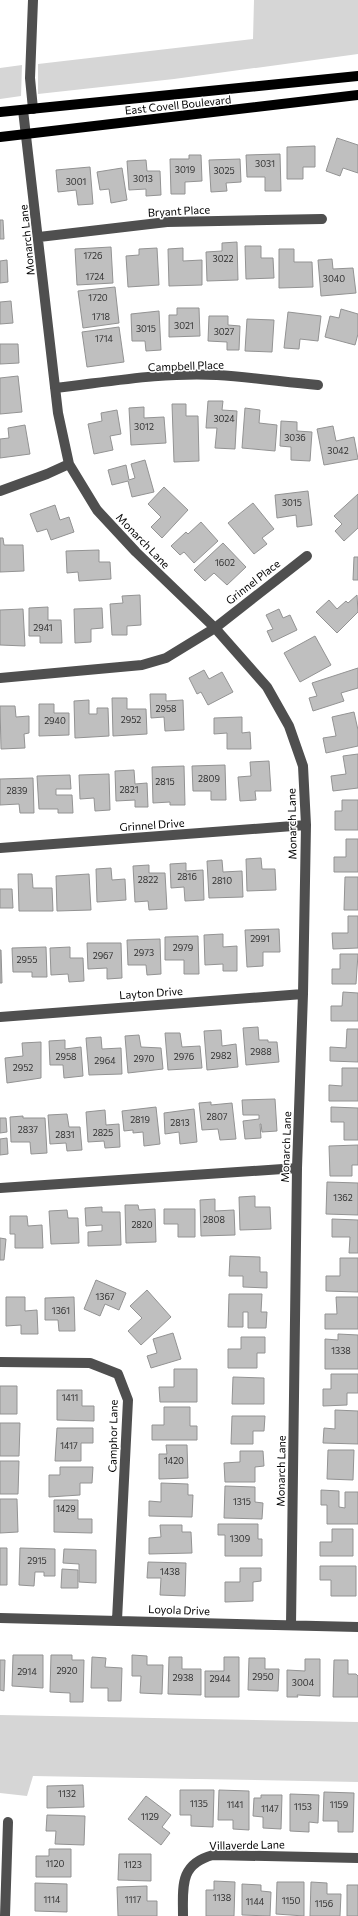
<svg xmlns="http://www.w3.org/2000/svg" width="358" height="1916" viewBox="0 0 358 1916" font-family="Commissioner,sans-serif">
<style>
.green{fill:#d6d6d6}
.building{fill:#bfbfbf;stroke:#939393}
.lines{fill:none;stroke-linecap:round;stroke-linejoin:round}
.minor{stroke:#4f4f4f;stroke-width:10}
.major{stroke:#000;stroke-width:10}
.labels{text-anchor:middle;stroke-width:3;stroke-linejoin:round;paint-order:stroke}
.number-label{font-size:9px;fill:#303030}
.street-label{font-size:11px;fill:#000;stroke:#fff}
</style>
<rect width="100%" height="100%" fill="#fff"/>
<path class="green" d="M254 0H358V54L174 79 38 94V64L253 39Z
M22 65 21 96 0 99V68Z
M0 1715 358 1722V1782L33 1776 27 1796 0 1793Z"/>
<path class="building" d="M337 138 358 145V173L343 168 340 176 326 171Z
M315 146V167H303V179H287V147Z
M280 154 281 191H265V177H247L246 155Z
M189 155H201L202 181 185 182V194H171L170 159H189Z
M240 159 241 182 226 183 227 191 211 192 209 160Z
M146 160 147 171H160L161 195 146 196V189L129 190 127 161Z
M90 167 93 204 78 205 76 190 58 192 56 170Z
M122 168 127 200 111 203 109 189 100 190 97 172Z
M0 220H3L4 239H0Z
M237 242 238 280 207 281 206 252 222 251V243Z
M245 246H261V258H273L274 278 246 279Z
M111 247 113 283 77 285 75 249Z
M157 248 159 285 128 287 126 256 139 255V249Z
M183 248V261L202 260V285L169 286 168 249Z
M279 249H294V262H312L313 287 279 288Z
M332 259 333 269 353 268 356 293 321 296 318 260Z
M7 260 8 282 0 283V261Z
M115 287 119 323 83 328 78 291Z
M11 301 13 323 0 324V302Z
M177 308H199L200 336 169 337V315H177Z
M341 309 358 314V334L355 345 325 337 330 316 339 318Z
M159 311 161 350 146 351 145 341H132L131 314Z
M288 312 321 316 318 341 300 339 299 349 284 348Z
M209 316H228V325L240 326 239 350H227V342L208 341Z
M247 319 274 320 272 352 245 351Z
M119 327 124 362 87 367 82 332Z
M0 344H18L19 363 0 364Z
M18 376 22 412 0 414V378Z
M208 401H223L222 410 237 411 235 449 215 448 217 428H206Z
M172 404H186V416H198L199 461 174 462Z
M144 407V418L164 417 166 443 131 445 129 408Z
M245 408 260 410 259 423 277 425 275 451 242 448Z
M117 410 121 434 110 436 113 450 94 454 88 424 102 421 101 413Z
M281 421 297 422V431L312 432 310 461 291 460V447L280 446Z
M25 425 30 454 0 458V439L9 438 8 428Z
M333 426 336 441 354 437 358 459 324 465 317 429Z
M145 460 154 492 132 497 128 481 112 485 108 470 126 465 129 480 135 478 131 464Z
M164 487 188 510 162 538 151 527 161 517 148 504Z
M308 491 312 525 297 527 296 515 277 518 275 495Z
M358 494V528L344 541 335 531 342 524 334 516Z
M253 503 274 529 262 538 267 544 254 554 228 523Z
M55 505 60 520 69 517 74 532 51 540 47 529 37 532 30 514Z
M201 522 218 541 194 563 184 552 180 555 171 546 186 532 188 534Z
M0 538H3L4 545H23L24 571 0 572Z
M223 543 246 567 227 585 214 573 205 581 194 570Z
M99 550V562H110L111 579 79 581 78 572 67 573 66 551Z
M354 557H358V580H353Z
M140 595 141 625 127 626V635H112L110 604 123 603 122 596Z
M357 595 358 612 337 633 316 612 329 600 337 609 346 601 348 603Z
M48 607V620H61L62 643H40V636H29V608Z
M102 608 103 628 91 629V642L75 643 74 609Z
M23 609 25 646 0 645V610Z
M279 609 283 618 290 615 297 630 272 642 267 631 273 629 266 615Z
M315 636 331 665 300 682 284 653Z
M358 668V688L341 693 344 701 313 711 309 698 317 696 312 683Z
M204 670 209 679 222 672 233 692 208 705 201 692 197 694 189 678Z
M150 694H166V701L183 700 184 730 165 731 164 717 151 718Z
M112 698H127V709H146L147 734 113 736Z
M89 700V714H97V708H108L109 736 75 738 74 701Z
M39 704H54V713H69V735L39 736Z
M0 706H15L16 717 29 716V733L24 734 25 748 1 749Z
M354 712 358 730V746L326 753 323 738 336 736 332 717Z
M242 717V733L250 732 251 749H227V733L214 734V718Z
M358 754V788L333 791 331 776 346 774 343 756Z
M269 761 271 791H255L256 800 240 801 238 777 251 776 250 762Z
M225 765 226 800H211V791H193L192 766Z
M184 766 185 805H170V802L153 803 152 767Z
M134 770 135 784 147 783 148 807H135V800L116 801 115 771Z
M109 774 110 810 95 811 94 798 80 799 79 775Z
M70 775 71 789H56V795H72L73 813H58V809H39L37 776Z
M33 778 34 813H20L19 804 0 805V779Z
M342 800H358V830H335V811H342Z
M346 839H358V872H334V857H346Z
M261 858 262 869H275L276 890 247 891 246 859Z
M222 860 223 872 242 871 243 897 209 898 207 861Z
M186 863V871L203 870 204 900 185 901 184 887 171 888 170 864Z
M149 865V873H165L167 909 149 910 148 901 135 902 133 866Z
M111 868 112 880 125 879 126 900 97 902 96 869Z
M18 874H32L33 888H52L53 911H19Z
M89 874 91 910 57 911 56 876Z
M345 877H358V910H344Z
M0 889H12L13 908H0Z
M348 916H358V948L333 949 332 933H348Z
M279 929 280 952H263V966L247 967 245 930Z
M223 934V947L237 946V971H223V964L205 965 204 935Z
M198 936 199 974H184V960H165V937Z
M160 939 161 974 147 975 146 965H128L127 940Z
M87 943H121L122 978 107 979V968L88 969Z
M46 947 47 977H32V972H13L12 948Z
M70 947V958H83L84 981 69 982 68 974 51 975 50 948Z
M0 950H1L2 983H0Z
M340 954H358L356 984H332V969H340Z
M343 992 358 993V1021H331V1006H342Z
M258 1027 259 1040H268V1042H277L279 1062 246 1065 243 1028Z
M347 1029H358V1062L330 1061V1047L346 1048Z
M221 1030 222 1046 236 1044 238 1067 207 1070 204 1031Z
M165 1033H180L182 1047 200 1046 202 1068 168 1070Z
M139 1035 141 1047 161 1048 163 1069 128 1073 125 1036Z
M101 1037 102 1049 121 1048 122 1074 89 1075 86 1038Z
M65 1040V1049L81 1047 83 1076 64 1078 63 1065H50L49 1041Z
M41 1042V1078L7 1083 5 1058 23 1056 22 1043Z
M342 1068H358V1101H329V1085L342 1086Z
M275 1099 277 1131 262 1132 261 1124H260L261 1138 245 1139 243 1121 259 1119V1115H243L242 1100Z
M211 1102V1105L232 1103 236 1139 220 1140 218 1129 202 1130 199 1103Z
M156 1107 160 1144 144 1146 143 1132 133 1133V1130L124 1131 122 1111Z
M331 1107 358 1108V1140H344V1122H331Z
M194 1109 197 1142 180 1144 179 1132 165 1134 164 1113Z
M105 1110 106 1125 119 1124 120 1147 105 1148 104 1141 88 1142 86 1112Z
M67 1114 69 1127H80L82 1150 67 1151 66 1143 50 1144 48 1115Z
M23 1116V1118H45L47 1153 31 1154 30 1142H11L10 1117Z
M0 1118H6L7 1132 0 1133Z
M7 1138 8 1154 0 1155V1139Z
M358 1145V1165H352V1176H330L329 1146Z
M327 1182 358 1183V1215L326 1214Z
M255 1196V1207H270L271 1229 240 1230 239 1197Z
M215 1199V1211L234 1210 235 1235 201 1236 200 1200Z
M125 1205H138L139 1210 155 1209 156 1242 126 1243Z
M102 1207V1212H120L121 1245 88 1246V1232L102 1231V1225L86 1226 85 1208Z
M164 1209H195V1237H178V1224H164Z
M67 1210 68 1218H78L79 1243 51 1244 49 1211Z
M10 1216H27L28 1226 42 1225 43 1248H15V1234H10Z
M332 1219 358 1220V1253H349L350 1237H332Z
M0 1238 6 1239 4 1260H0Z
M230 1256 260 1257V1272H267V1288L243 1287V1276H229Z
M340 1258H358V1292L326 1291V1276H340Z
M96 1280 126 1293 119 1310 105 1304 100 1316 84 1309Z
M147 1290 171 1317 141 1345 128 1331 142 1318 130 1306Z
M229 1294H262L261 1312H267L266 1328H248V1312H243V1327H228Z
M6 1297H25V1311L37 1310 38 1334H21V1325L6 1326Z
M74 1297 75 1331H59L58 1320H45V1298Z
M336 1297H358V1329H325V1314H337Z
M173 1333 181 1359 151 1368 147 1356 157 1353 153 1339Z
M338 1334 358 1335V1369H325V1339L338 1340Z
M241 1337H265V1353H257V1368H228V1349H241Z
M174 1369H197V1402H160L159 1387H174Z
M331 1374H358V1393H347V1405L323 1406V1389H331Z
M233 1377 264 1378V1404H232Z
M0 1386H17V1414H0Z
M57 1390H82V1406H94V1421L57 1420Z
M164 1407H190V1426H197V1440H152V1425H164Z
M335 1410 358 1411V1444L323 1443 324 1428 335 1429Z
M232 1416H265L264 1431H253V1444H231Z
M0 1423H20L19 1456H0Z
M57 1428H93V1443H81V1461H55Z
M166 1445H187L188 1478 159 1479V1454H167Z
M328 1450H354L353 1480 327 1479Z
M240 1451H263L264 1466 255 1467V1482H225L224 1463 240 1462Z
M0 1461H19L18 1494H0Z
M60 1467H93L92 1483H80V1495L49 1497V1475H60Z
M161 1483 188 1484V1495H193L192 1517 149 1516V1501L161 1502Z
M225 1486 255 1487V1502L263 1503 262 1519 224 1518Z
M321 1490 339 1491V1507L345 1508V1492H358V1524H327V1505H321Z
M0 1499H17L18 1532 0 1533Z
M54 1500H78V1519H92V1533L54 1532Z
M218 1524H258V1539H262V1556H225V1535H218Z
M160 1525H182V1532H191L192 1553 149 1554V1538L161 1537Z
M332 1529H353V1556H320V1542H332Z
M0 1548H7V1585H0Z
M20 1548 55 1549V1576H44V1572H35L34 1586 19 1585Z
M64 1549 96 1550V1583L79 1582V1564L63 1563Z
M148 1562 186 1563 185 1596 160 1595 161 1578H147Z
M320 1566H356V1596H331V1580H320Z
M240 1568H261V1581L253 1582V1601L225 1602V1582H240Z
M62 1569 78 1570V1588H61Z
M13 1655H43V1688L12 1686Z
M51 1655H72V1660H84L83 1702H70V1693L50 1692Z
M132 1655 147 1656V1665H163L162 1694 140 1693 141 1676H132Z
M92 1657 106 1658 105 1667 122 1668 121 1701H108V1688H91Z
M169 1657H182V1669H201V1695L168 1694Z
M224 1657H239V1697H205V1671H224Z
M249 1658H265V1669H279L278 1691 248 1690Z
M305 1659H320V1696L297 1695 298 1697H287V1670L305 1671Z
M0 1660H5L4 1691 0 1690Z
M334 1660H348V1674H356L358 1676V1697H333Z
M83 1785 84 1807 47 1808V1786Z
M180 1790H214L213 1827 191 1826V1815H180Z
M219 1790 249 1791V1830L233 1829V1820H218Z
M324 1792 354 1793 353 1832H338V1821H323Z
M290 1794 319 1795 318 1823 309 1822V1832L290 1831Z
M261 1795H282L281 1829 263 1828V1817L253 1816 254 1798H261Z
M146 1796 171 1815 162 1827 170 1833 161 1845 128 1819Z
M47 1815 85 1816 84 1845 55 1844 56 1831H46Z
M49 1849H71V1877H36V1856H49Z
M119 1854H151V1881L118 1880Z
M214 1881 235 1882 234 1916H206V1890H214Z
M277 1882H304V1916L276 1914Z
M311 1882 327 1883V1894H341L340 1916H310Z
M35 1883 67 1884V1912L35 1911Z
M242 1884 261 1885V1891L271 1892 270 1916 242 1915Z
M347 1885H358V1916H347Z
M147 1886V1901H157V1916H118L117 1887Z"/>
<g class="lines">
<path class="minor" d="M33 0 30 78 33 109
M23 110 58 413 69 464 97 510 136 552 215 628 267 687 289 726 303 766 306 825 303 994 297 1168 291 1625
M39 237 167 222 322 219
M55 388C108 382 163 372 217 375 251 377 284 382 318 385
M0 491 47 474 69 464
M0 678 142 665 166 658 215 628 307 556
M0 848 306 825
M0 1017 303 994
M0 1188 297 1168
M0 1362 90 1363 118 1374 128 1400 117 1620
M0 1618 358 1627
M5 1916 8 1822
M183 1916C183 1887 179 1864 213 1855L358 1858"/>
<path class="major" d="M0 112 358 76
M0 137 358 95"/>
</g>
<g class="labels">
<g class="number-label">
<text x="265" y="167">3031</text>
<text x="185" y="173">3019</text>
<text x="224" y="174">3025</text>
<text x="143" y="182">3013</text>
<text x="76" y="185">3001</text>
<text x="93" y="259">1726</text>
<text x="223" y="262">3022</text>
<text x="95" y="280">1724</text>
<text x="334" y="282">3040</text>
<text x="98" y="301">1720</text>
<text x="101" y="320">1718</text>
<text x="184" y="329">3021</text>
<text x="146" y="332">3015</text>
<text x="224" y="335">3027</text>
<text x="104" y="342">1714</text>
<text x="224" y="422">3024</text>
<text x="144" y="430">3012</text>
<text x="295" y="441">3036</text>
<text x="338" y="454">3042</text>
<text x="292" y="506">3015</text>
<text x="225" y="566">1602</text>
<text x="43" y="631">2941</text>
<text x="166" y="712">2958</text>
<text x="131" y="723">2952</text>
<text x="55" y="724">2940</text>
<text x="209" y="782">2809</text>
<text x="165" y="785">2815</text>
<text x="129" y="793">2821</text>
<text x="17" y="794">2839</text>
<text x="187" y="880">2816</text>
<text x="148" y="883">2822</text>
<text x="222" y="884">2810</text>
<text x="260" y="942">2991</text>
<text x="183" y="951">2979</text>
<text x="144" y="956">2973</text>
<text x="103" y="959">2967</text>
<text x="27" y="963">2955</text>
<text x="261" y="1055">2988</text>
<text x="221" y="1059">2982</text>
<text x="66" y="1060">2958</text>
<text x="184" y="1060">2976</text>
<text x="144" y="1062">2970</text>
<text x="105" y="1064">2964</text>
<text x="23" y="1071">2952</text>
<text x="217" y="1120">2807</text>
<text x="140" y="1123">2819</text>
<text x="180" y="1126">2813</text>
<text x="28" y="1133">2837</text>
<text x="103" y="1136">2825</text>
<text x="65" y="1138">2831</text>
<text x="343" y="1201">1362</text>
<text x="214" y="1223">2808</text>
<text x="142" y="1228">2820</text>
<text x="105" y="1300">1367</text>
<text x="61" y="1314">1361</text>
<text x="341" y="1354">1338</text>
<text x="70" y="1401">1411</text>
<text x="69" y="1449">1417</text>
<text x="174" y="1464">1420</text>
<text x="242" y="1505">1315</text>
<text x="66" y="1512">1429</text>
<text x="240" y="1542">1309</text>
<text x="37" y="1564">2915</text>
<text x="170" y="1575">1438</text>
<text x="67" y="1674">2920</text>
<text x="27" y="1675">2914</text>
<text x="263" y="1680">2950</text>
<text x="183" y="1681">2938</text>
<text x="220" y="1682">2944</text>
<text x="303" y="1686">3004</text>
<text x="67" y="1797">1132</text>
<text x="199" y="1807">1135</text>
<text x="235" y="1808">1141</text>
<text x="339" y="1808">1159</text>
<text x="303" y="1810">1153</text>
<text x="270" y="1812">1147</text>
<text x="150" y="1820">1129</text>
<text x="55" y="1867">1120</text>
<text x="133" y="1868">1123</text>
<text x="222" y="1901">1138</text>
<text x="52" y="1903">1114</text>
<text x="133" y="1903">1117</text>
<text x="291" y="1904">1150</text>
<text x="255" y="1905">1144</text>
<text x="324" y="1907">1156</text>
</g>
<g class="street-label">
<text transform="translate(178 105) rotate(-6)" y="4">East Covell Boulevard</text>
<text transform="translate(179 211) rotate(-3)" y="4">Bryant Place</text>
<text transform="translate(27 240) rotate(-96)" y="4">Monarch Lane</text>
<text transform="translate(186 366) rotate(-2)" y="4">Campbell Place</text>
<text transform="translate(143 541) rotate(46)" y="4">Monarch Lane</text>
<text transform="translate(253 582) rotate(-38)" y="4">Grinnel Place</text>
<text transform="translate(292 824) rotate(-91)" y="4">Monarch Lane</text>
<text transform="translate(152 825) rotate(-4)" y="4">Grinnel Drive</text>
<text transform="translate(151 993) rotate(-4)" y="4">Layton Drive</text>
<text transform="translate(286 1147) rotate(-88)" y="4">Monarch Lane</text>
<text transform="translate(113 1436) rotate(-89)" y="4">Camphor Lane</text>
<text transform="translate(281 1471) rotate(-89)" y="4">Monarch Lane</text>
<text transform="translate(179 1610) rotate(2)" y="4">Loyola Drive</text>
<text transform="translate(247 1845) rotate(-1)" y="4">Villaverde Lane</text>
</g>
</g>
</svg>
